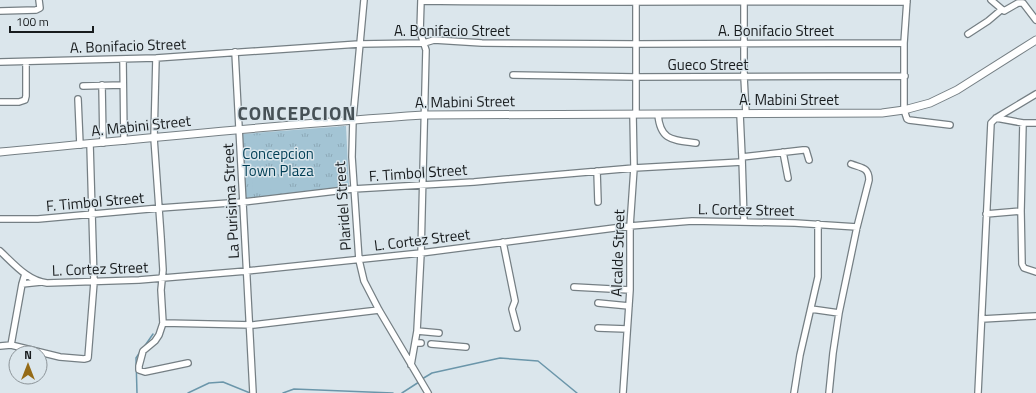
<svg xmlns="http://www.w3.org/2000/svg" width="1036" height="393" viewBox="0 0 1036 393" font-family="'Titillium Web',sans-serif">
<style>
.park{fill:url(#park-tufts)}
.garden{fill:#a3c4d4}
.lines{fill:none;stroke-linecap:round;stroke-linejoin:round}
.stream{stroke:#6b96aa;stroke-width:1.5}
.minor-casing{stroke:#757f84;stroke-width:8}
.major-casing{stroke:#757f84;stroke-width:9}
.minor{stroke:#fff;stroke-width:5.5}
.major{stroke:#fff;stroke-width:7}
.labels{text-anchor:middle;stroke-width:3;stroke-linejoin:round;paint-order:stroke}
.street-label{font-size:15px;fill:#181c1e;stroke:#dbe6ec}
.park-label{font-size:15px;fill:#003e55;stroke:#dbe6ec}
.district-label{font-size:19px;font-weight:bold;letter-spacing:1px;fill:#475156;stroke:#dbe6ec}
</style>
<defs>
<pattern id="park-tufts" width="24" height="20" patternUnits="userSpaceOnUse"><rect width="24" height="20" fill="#a3c4d4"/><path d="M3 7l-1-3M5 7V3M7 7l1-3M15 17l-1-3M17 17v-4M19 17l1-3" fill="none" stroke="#8ca8b6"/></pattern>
</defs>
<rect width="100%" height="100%" fill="#dbe6ec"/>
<path class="park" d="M346 126 349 187 246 198 242 134Z"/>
<path class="garden" d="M262 135 264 164 247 165 245 136Z
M275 175 277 189 253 192 252 177Z"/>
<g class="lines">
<path class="stream" d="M144 347 153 334
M422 379 432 373 500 358 538 361 577 393
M137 393 136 358 140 352
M188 393 209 383 223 382 250 393
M283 393 294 389 393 393
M402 393 419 382"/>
<defs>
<path id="minor" d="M364 0 353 119 352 157 359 260 364 281 379 310 428 393
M636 0V114
M744 0V77L746 114
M907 0 904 43V110L907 119 909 120 950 125
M991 0 1004 11 1018 3H1023L1036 20
M421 1C583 3 745 1 907 2
M0 11 36 10 40 8 39 0
M968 34 988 21 1001 10
M235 52 253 393
M156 58 154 138 161 237 163 270 161 290 163 323 159 335 155 341 143 351 139 366V370L145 372 188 363
M123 59 124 141
M0 62 156 58 359 44 424 43 434 40 482 43 636 44 904 43
M513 75 636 77 905 76
M102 85 103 143
M83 86 123 85
M78 99 80 145
M0 102H19L25 100 26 96V62
M658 114C660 141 673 140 696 143
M740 114 742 157 744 222
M996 118 1023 123H1036
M783 152 788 178
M742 157 803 150H806L809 160
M597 171 598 202
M1021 211 1022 264 1024 268 1036 272
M986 214 1021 211 1023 123
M0 219H38L160 208 243 202 353 189 474 182 634 168 742 162
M503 242 515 301 512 309 517 328
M0 251C14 264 28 281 47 283L139 280 247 271 421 253 630 226 692 221 795 223 857 227
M22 284 41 282
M574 287 630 290
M598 303 629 306
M811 309 839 313
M982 319 1036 316
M163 323 253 325 379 310
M598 328 627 329
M417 331 439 333
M415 343H421
M431 344 466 347
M11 345 22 284 25 274
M0 346 11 345 60 357 84 359 88 358 94 282 90 144
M411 365 417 331 421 253 426 50 420 32 421 0
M623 393 630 290V226L634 168 633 114
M794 393 800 355 818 277V224
M829 393 833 353 839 313 857 227 869 180C869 167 861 168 851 164
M978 393 991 123 996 118 1036 94"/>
<path id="major" d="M0 152C141 139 282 124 424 115L882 113 904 110 930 103 957 90 1036 40"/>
</defs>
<use href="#minor" class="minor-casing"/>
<use href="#major" class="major-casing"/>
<use href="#minor" class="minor"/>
<use href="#major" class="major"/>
</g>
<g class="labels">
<g class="street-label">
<text x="452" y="36">A. Bonifacio Street</text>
<text x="776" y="36">A. Bonifacio Street</text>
<text transform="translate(128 46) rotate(-2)" y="5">A. Bonifacio Street</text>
<text x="708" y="70">Gueco Street</text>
<text x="789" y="105">A. Mabini Street</text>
<text transform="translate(465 102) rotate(-1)" y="5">A. Mabini Street</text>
<text transform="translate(141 126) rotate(-6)" y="5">A. Mabini Street</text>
<text transform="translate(418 173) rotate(-4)" y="5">F. Timbol Street</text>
<text transform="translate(231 201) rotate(-93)" y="5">La Purisima Street</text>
<text transform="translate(95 202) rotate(-5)" y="5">F. Timbol Street</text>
<text transform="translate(343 206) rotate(-94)" y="5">Plaridel Street</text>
<text transform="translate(746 210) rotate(1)" y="5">L. Cortez Street</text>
<text transform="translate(422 240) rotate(-7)" y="5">L. Cortez Street</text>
<text transform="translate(618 253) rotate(-88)" y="5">Alcalde Street</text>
<text transform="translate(100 269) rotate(-2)" y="5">L. Cortez Street</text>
</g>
<g class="park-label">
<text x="278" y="159">Concepcion<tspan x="278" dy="17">Town Plaza</tspan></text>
</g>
<g class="district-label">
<text x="297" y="120">CONCEPCION</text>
</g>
</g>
<g transform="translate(28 365)"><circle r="19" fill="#dbe6ec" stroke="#8d959a"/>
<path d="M0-3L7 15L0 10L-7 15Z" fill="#956b16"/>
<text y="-6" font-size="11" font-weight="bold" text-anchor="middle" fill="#181c1e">N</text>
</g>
<path d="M10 26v6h83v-6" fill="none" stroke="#181c1e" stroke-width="2"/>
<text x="16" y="26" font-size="12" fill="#181c1e" stroke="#dbe6ec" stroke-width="3" paint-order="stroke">100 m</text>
</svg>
